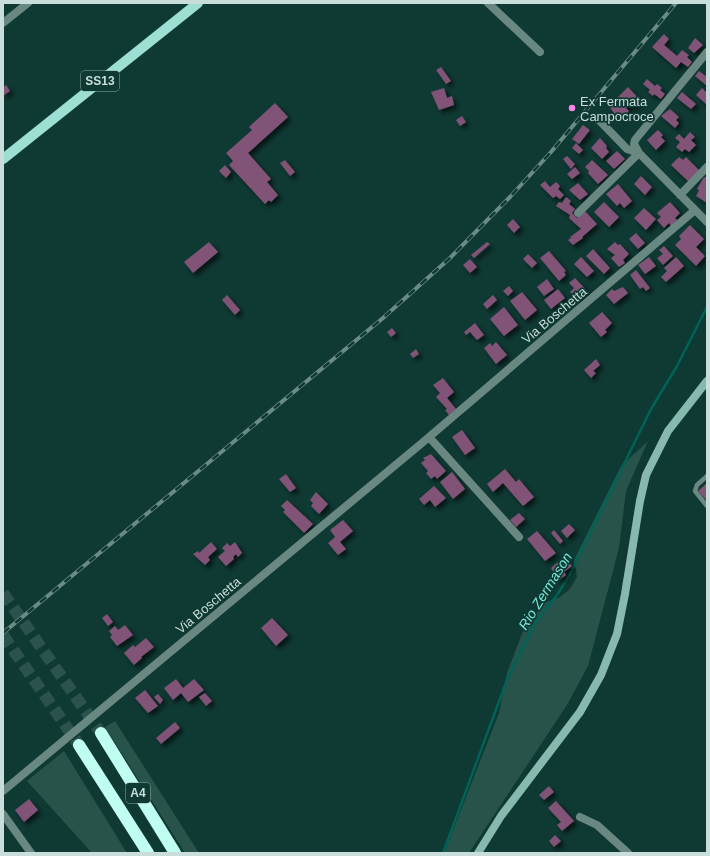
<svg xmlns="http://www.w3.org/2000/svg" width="710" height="856" viewBox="0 0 710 856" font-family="Arial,sans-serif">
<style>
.green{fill:#27534b}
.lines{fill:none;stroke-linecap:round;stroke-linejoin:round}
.stream{stroke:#016357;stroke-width:2.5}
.building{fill:#815277;filter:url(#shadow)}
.motorway-tunnel{stroke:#2b524c;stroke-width:12;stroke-dasharray:12 6;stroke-linecap:butt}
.service{stroke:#698882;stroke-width:4.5}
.minor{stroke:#698882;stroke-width:8}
.secondary{stroke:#87b9af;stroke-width:8}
.primary{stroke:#9edfd3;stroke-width:10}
.motorway{stroke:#c0fef2;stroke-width:12}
.rail-casing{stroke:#6b8b86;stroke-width:4}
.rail{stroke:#0f3933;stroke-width:2.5;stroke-dasharray:8;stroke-linecap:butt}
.poi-dot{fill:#fb86e5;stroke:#0f3933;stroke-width:1.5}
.labels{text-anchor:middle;stroke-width:3.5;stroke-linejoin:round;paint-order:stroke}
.shield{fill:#0f3933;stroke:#91aca8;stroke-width:1}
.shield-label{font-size:12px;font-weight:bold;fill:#c9deda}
.poi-label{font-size:13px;fill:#c9deda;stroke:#0f3933;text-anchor:start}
.street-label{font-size:13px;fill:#c9deda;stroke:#0f3933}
.water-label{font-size:14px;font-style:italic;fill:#74e9d5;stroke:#0f3933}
</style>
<defs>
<filter id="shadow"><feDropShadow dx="3.5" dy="3.5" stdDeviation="2" flood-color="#0009"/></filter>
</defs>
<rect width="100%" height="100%" fill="#0f3933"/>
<path class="green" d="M648 441 626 491 619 548 588 666 567 705 469 853H444L499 713 507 673 523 631 544 603 560 597 570 589 577 577 574 560 621 466Z
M115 721 199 853H185L105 727Z
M64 751 127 853H92L27 781Z"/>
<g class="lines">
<path class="stream" d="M443 853 508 677 535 623 557 595 570 574 651 409 677 366 707 307"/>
</g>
<path class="building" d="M664 34 669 39 664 45 677 56 682 50 689 55 687 57 692 62 688 67 681 62 676 68 652 47Z
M695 38 703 45 694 53 688 48Z
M441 67 451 81 446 84 436 70Z
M699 71 707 77V86L695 76Z
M647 79 655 86 657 84 662 88 660 90 665 94 661 99 654 94 653 96 648 92 650 90 643 84Z
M6 85 10 91 3 96V88Z
M628 87 640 100 633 107 630 104 626 108 629 111 621 119 618 115 616 116 609 106Z
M444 88 447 98 452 96 454 105 439 110 431 92Z
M702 88 707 93V105L696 95Z
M682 92 696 104 691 109 677 98Z
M275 103 288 117 248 153 271 179 267 182 278 195 271 202 269 200 265 204 229 165 233 161 226 153 252 130 249 127Z
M670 109 679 117 676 120 679 123 675 128 661 116Z
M462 116 466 122 460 126 456 120Z
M583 125 590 130 579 144 572 139Z
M658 130 663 135 661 137 665 141 656 150 647 140Z
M690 132 695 137 691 140 696 145 689 152 685 149 682 152 676 147 680 142 675 138 679 134 684 139Z
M600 138 607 146 606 148 609 152 602 159 591 148Z
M576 143 583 150 579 154 572 148Z
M617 151 625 159 614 169 606 161Z
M567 156 575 164 571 169 563 159Z
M679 157 683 160 686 157 700 171 689 182 671 165Z
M285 160 295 172 290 176 280 163Z
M592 160 608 175 598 184 588 173 589 171 585 167Z
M225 165 231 172 226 178 219 171Z
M575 167 580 173 572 179 567 174Z
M641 176 652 187 645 195 634 184Z
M704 177 707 178V203L696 196 699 190 697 189Z
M545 181 550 187 556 182 560 186 558 189 564 195 560 199 556 196 553 198 540 185Z
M578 183 588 194 580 200 569 190Z
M618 184 632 201 624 208 620 203 617 206 606 194Z
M566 197 571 201 569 204 575 209 572 213 577 218 585 211 597 224 582 237 583 238 573 245 568 240 571 238 570 237 581 229 569 218 570 215 556 206 559 202 562 203Z
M604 202 619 217 609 227 594 212Z
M670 202 680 213 675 218 677 220 671 226 669 223 664 228 657 220 661 217 657 213Z
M644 208 656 219 646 230 634 218Z
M513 219 520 227 514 233 507 225Z
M690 225 704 239 696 247 705 256 696 266 675 245 681 239 679 236Z
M636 233 645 243 638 249 629 239Z
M209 242 218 252 193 273 184 262Z
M487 242 490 244 474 258 471 255Z
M615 242 618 245 620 244 629 254 623 260 625 263 619 267 611 258 615 255 607 249Z
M664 246 673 256 663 265 657 258 663 254 659 250Z
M593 249 610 268 604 274 586 256Z
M549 251 566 271 564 272 566 275 559 281 540 258Z
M528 254 537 263 532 268 523 259Z
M581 257 594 271 587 277 574 264Z
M649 257 656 266 645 274 638 265Z
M676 257 684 266 666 282 661 277 667 271 664 268Z
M470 259 477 267 470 273 463 265Z
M636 270 650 288 646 291 643 287 640 289 630 275Z
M575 278 588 292 578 301 570 292 574 288 569 283Z
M547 279 554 289 544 296 537 287Z
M509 286 513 291 508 296 503 291Z
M623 287 628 293 614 304 606 295 612 289 614 291Z
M558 289 565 298 551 309 544 300Z
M522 292 537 310 525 320 510 301Z
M227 295 240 310 235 315 222 300Z
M493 295 497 300 487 309 483 304Z
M504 307 518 325 504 336 490 319Z
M602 312 612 323 605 330 607 332 601 337 589 323Z
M475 323 484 335 477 340 470 332 466 335 464 332Z
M392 328 396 333 391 337 387 332Z
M496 342 507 355 496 364 484 348 490 343 492 346Z
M416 349 419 354 413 358 410 354Z
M596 359 600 365 593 371 596 373 591 378 584 370Z
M443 378 454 392 447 398 456 409 449 415 445 410 447 409 436 397 440 393 433 385Z
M462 430 475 448 465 455 452 437Z
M431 454 446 471 437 479 435 476 431 479 426 473 428 471 421 463 425 460 423 458Z
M505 469 516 482 519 479 534 497 523 506 503 483 493 492 487 484Z
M452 472 465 489 453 499 440 482Z
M286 474 296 488 290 492 279 479Z
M707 483V501L698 491Z
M434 486 446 498 435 507 430 500 424 505 419 499Z
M316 492 328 504 319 514 311 506 313 503 310 500Z
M287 500 313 524 304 533 283 512 285 510 281 506Z
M519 513 525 519 516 527 510 520Z
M343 520 353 531 340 542 346 549 338 555 328 543 335 537 330 530Z
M569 524 575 530 567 538 561 531Z
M554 530 563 541 560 544 551 533Z
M537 531 556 553 545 561 527 539Z
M211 542 217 549 208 557 210 560 205 565 193 554 198 551 199 553Z
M235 542 242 553 238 557 236 554 233 557 234 559 226 566 218 557 225 551 222 548 227 543 230 546Z
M564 557 572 566 564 572 566 575 559 580 551 568Z
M107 614 113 622 108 626 102 618Z
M272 618 288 635 276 646 261 628Z
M125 625 133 635 117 646 110 637 112 635 109 631 115 626 118 630Z
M146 638 154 647 141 657 142 658 134 665 124 653 133 645 135 647Z
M176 679 183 688 194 679 204 690 188 702 181 693 173 700 164 688Z
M145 690 158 706 148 713 135 698Z
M205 693 212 701 206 706 199 697Z
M158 694 163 700 160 704 154 697Z
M175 722 180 728 161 744 156 738Z
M549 786 554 792 544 800 539 795Z
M29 799 38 810 24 822 15 810Z
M556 801 574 821 562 831 557 825 561 822 548 808Z
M555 835 561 841 554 847 549 841Z"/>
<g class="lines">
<path class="motorway-tunnel" d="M3 593 101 733
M3 635 79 745"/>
<path class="service" d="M707 476 697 485 695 491 707 506"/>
<path class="minor" d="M488 3 540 52
M3 23 28 3
M707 52 635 140 634 144 639 153 707 222
M680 195 707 167
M578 213 639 153 627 149 596 117
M429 437 519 537
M3 791 422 443 695 210
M3 814 31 853
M580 817 597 825 628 853"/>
<path class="secondary" d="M478 853 501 816 580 712 601 675 617 634 625 594 640 501 646 475 668 431 707 381"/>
<path class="primary" d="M3 159 198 3"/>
<path class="motorway" d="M101 733 175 853
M79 745 148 853"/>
<defs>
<path id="rail" d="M3 633 383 318 450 258 510 197 551 152 676 3"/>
</defs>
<use href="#rail" class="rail-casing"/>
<use href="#rail" class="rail"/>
</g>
<circle class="poi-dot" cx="572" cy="108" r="4"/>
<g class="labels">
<g class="shield">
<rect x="81" y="71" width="38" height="20" rx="3"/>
<rect x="126" y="783" width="24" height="20" rx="3"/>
</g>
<g class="shield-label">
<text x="100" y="85">SS13</text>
<text x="138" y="797">A4</text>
</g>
<g class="poi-label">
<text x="580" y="106">Ex Fermata<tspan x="580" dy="15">Campocroce</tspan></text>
</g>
<g class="street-label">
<text transform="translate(554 315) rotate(-40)" y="5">Via Boschetta</text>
<text transform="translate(208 605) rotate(-40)" y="5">Via Boschetta</text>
</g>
<g class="water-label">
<text transform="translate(545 591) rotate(-58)" y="5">Rio Zermason</text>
</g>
</g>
<rect width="710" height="856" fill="none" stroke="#c9deda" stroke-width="8"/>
</svg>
